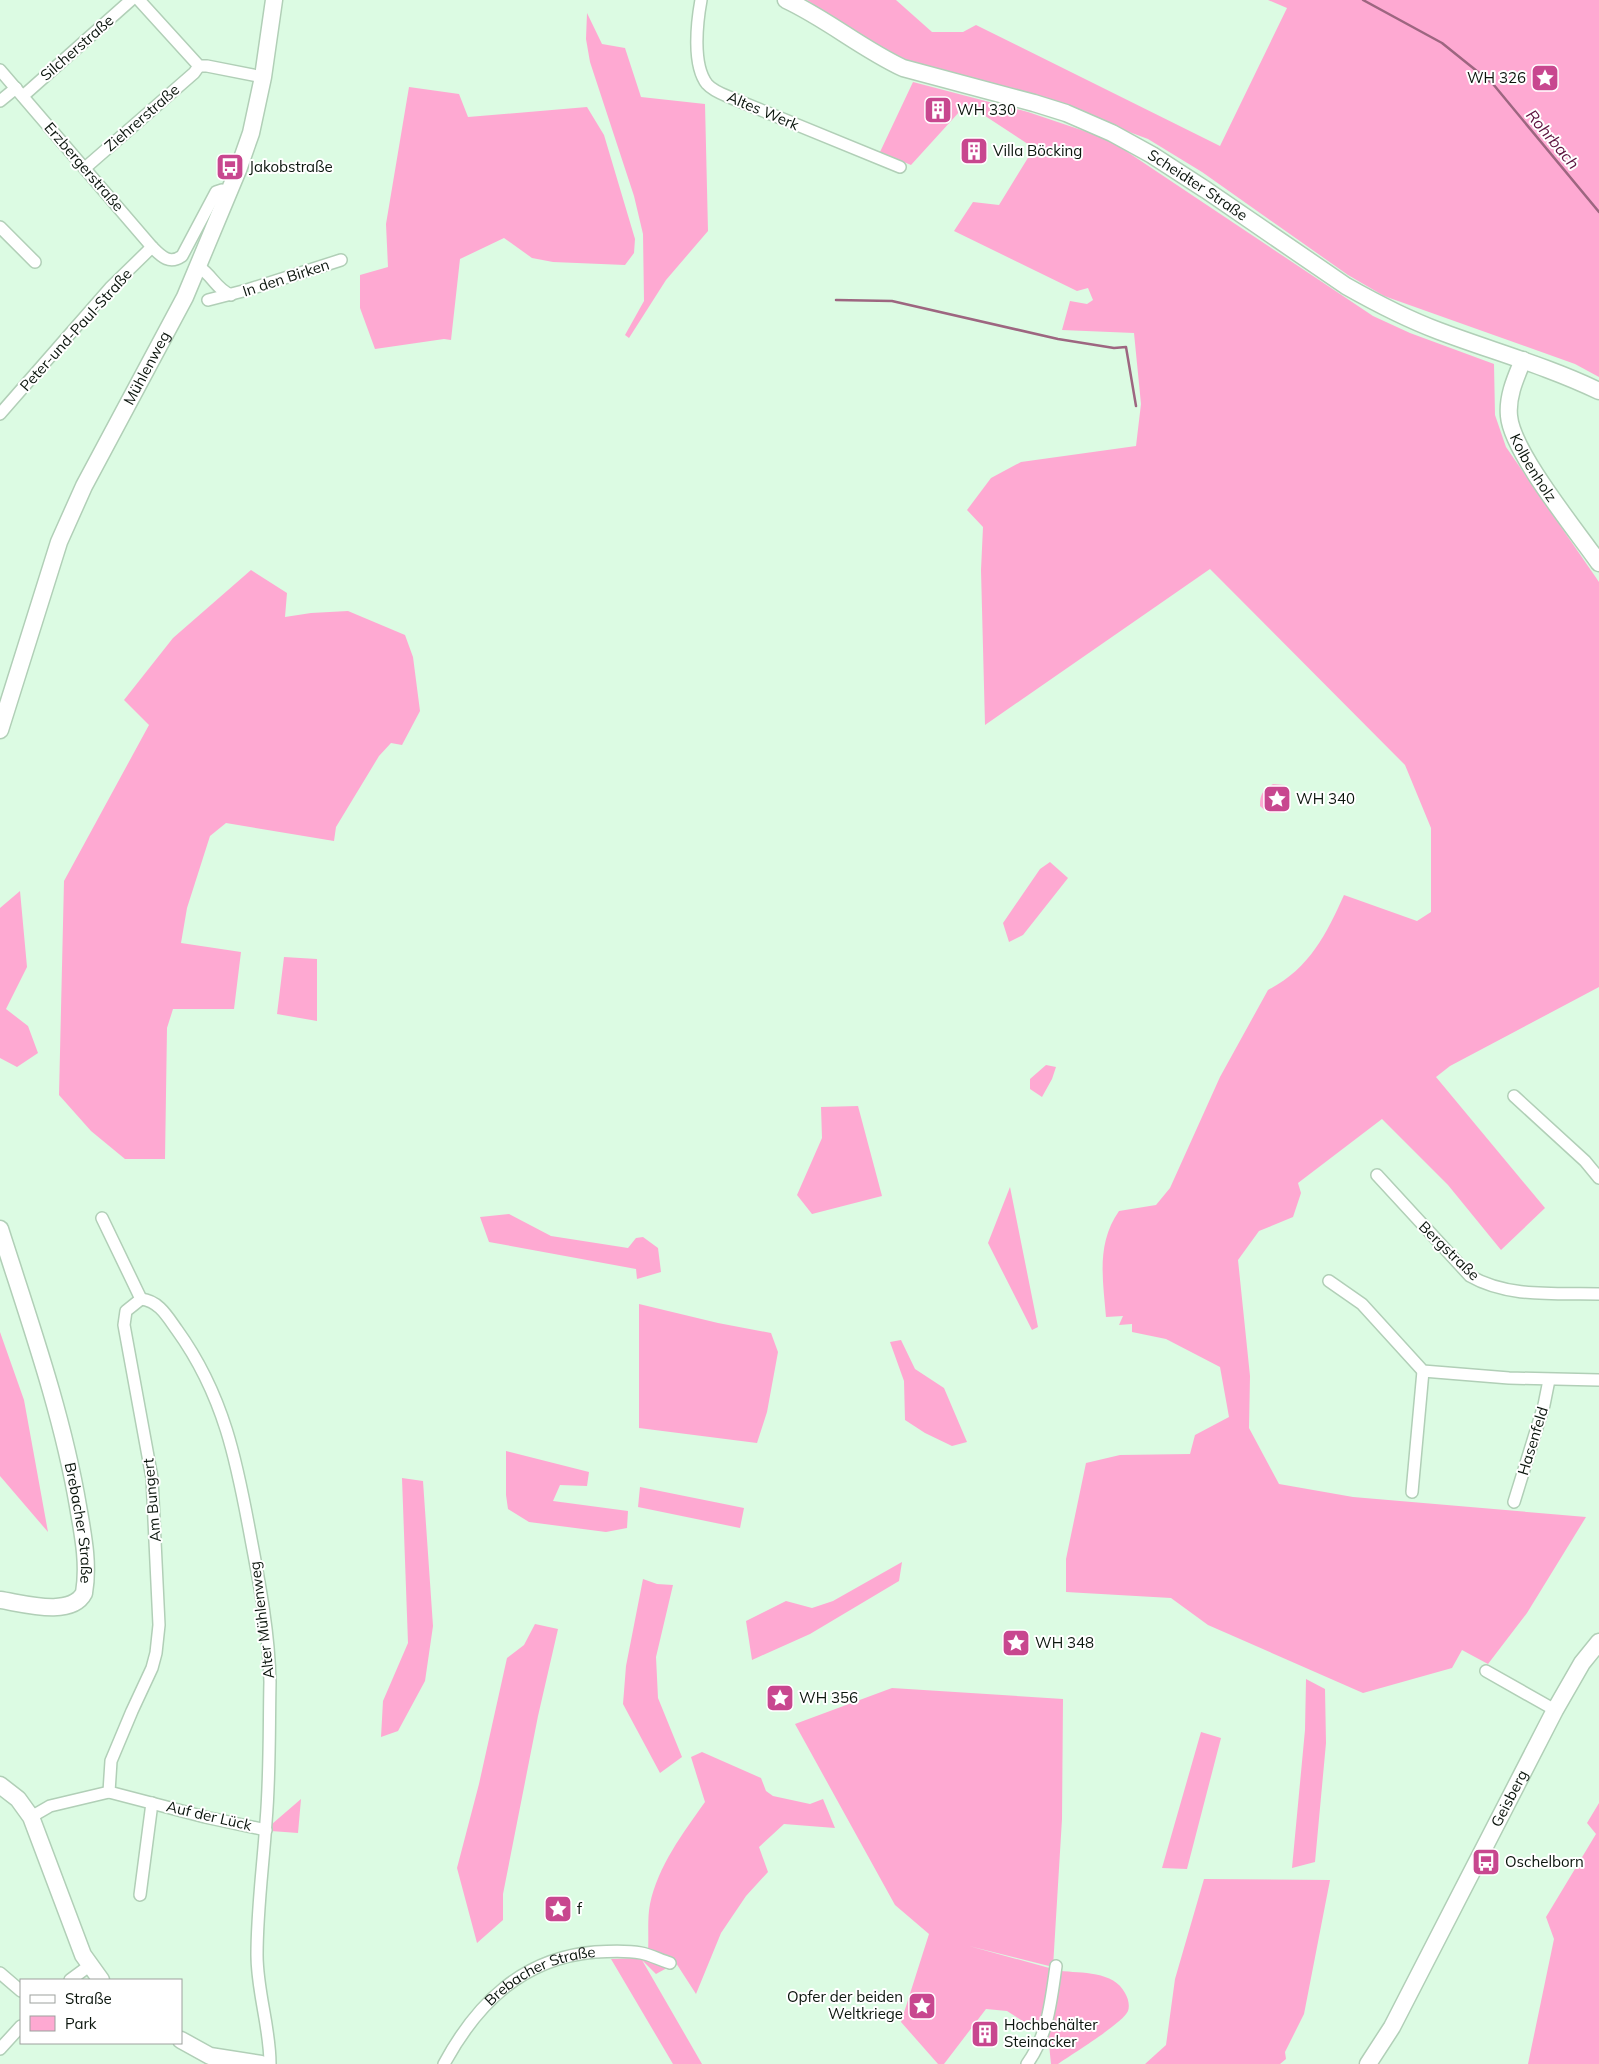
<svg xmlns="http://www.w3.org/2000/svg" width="1599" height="2064" viewBox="0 0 1599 2064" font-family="Mulish,sans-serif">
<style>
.green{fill:#fea9d2}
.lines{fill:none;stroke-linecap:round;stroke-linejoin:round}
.stream{stroke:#9d6680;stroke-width:2.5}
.street-casing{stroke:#b1cfb7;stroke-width:14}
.secondary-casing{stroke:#b1cfb7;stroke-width:19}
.street{stroke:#fff;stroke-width:11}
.secondary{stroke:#fff;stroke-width:16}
.labels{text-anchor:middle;stroke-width:4;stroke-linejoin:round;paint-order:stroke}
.street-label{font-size:15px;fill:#0b150d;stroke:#fff}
.poi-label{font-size:15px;fill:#0b150d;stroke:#fff;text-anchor:start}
.water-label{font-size:16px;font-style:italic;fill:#5c113e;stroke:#fff}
</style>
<rect width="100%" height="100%" fill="#dcfbe3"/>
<path class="green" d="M807 0H896L932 32H963L976 25 1220 146 1287 8 1268 0H1599V377L1575 364 1384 296 1348 275 1202 172 1148 139 1108 124 910 64 882 52Z
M587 13 602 44 625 48 641 97 705 104 708 231 666 280 629 338 625 335 644 301 643 234 634 196 590 62 586 39Z
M913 82 1028 112 1108 139 1373 316 1410 333 1494 364 1495 415 1506 447 1599 582V987L1450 1066 1436 1077 1545 1208 1501 1250 1448 1185 1382 1119 1298 1183 1301 1193 1293 1217 1259 1231 1238 1260 1250 1376 1249 1428 1279 1484 1353 1497 1586 1517 1527 1613 1488 1664 1462 1650 1452 1668 1363 1693 1208 1625 1171 1598 1066 1592V1559L1086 1463 1120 1455 1190 1454 1195 1435 1229 1417 1220 1367 1166 1339 1132 1332V1324L1119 1325 1123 1316 1106 1317C1103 1280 1096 1244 1119 1211L1156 1205 1170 1188 1220 1077 1268 990C1309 969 1326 935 1344 895L1417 921 1431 912V828L1405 765 1210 569 985 725 981 570 983 527 967 510 991 478 1021 462 1136 446 1141 404 1134 333 1062 330 1070 301 1087 304 1093 300 1088 288 1077 291 954 231 973 202 999 205 1034 148 973 108 961 110 911 165 880 152Z
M409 87 459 94 468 117 587 107 604 135 635 239 634 253 625 265 553 262 532 258 504 238 460 259 451 340 444 339 375 349 360 308V275L388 267 386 224Z
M251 570 287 593 285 617 311 613 348 611 405 635 413 657 420 711 402 745 391 743 379 756 336 827 334 841 226 823 210 836 187 908 181 943 241 952 234 1009H173L167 1028 165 1159H125L91 1131 59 1095 64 881 149 725 124 700 173 638Z
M1273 784 1284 785 1291 793 1289 805 1280 813H1268L1260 806C1260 793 1263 791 1273 784Z
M1050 862 1068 878 1023 935 1009 942 1003 923 1040 869Z
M20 891 27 967 6 1009 28 1026 38 1053 17 1067 0 1058V908Z
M284 957 317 959V1021L277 1014Z
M1046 1065 1056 1067 1052 1079 1042 1097 1030 1089V1079Z
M858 1106 882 1196 812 1214 797 1195 822 1138 821 1107Z
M1010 1187 1038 1327 1032 1330 988 1243Z
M509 1214 551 1236 628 1248 636 1238 643 1237 658 1248 661 1272 637 1279 636 1269 489 1242 480 1217Z
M639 1304 718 1323 771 1333 778 1352 767 1412 757 1443 639 1428Z
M0 1332 24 1400 48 1532 0 1476Z
M901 1340 915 1369 944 1388 967 1442 952 1446 925 1433 905 1420 904 1381 890 1342Z
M506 1451 589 1472 587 1486 560 1485 553 1501 628 1511 627 1528 606 1532 529 1522 508 1509 506 1495Z
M402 1478 423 1481 433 1626 425 1681 398 1731 381 1737 383 1701 408 1643Z
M640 1487 744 1508 740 1528 638 1507Z
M902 1562 899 1581 810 1634 752 1660 746 1621 786 1601 812 1608 833 1601Z
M643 1579 657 1584 673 1585 656 1657 658 1698 682 1757 660 1773 623 1704 626 1666Z
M535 1624 558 1629 538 1716 503 1894V1920L477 1943 457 1868 479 1784 507 1658 524 1645Z
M1306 1679 1325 1689 1326 1743 1315 1862 1292 1868 1305 1730Z
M892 1688 1063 1699 1062 1819 1053 1967 969 1946 1053 1969 1040 2032 1007 2011 986 2009 944 2064H938L901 2022 929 1934 895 1905 795 1724Z
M1201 1732 1221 1738 1187 1869 1162 1868Z
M702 1752 761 1778 766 1791 773 1796 810 1804 823 1799 835 1828 784 1824 759 1847 768 1872 746 1896 721 1933 696 1994 676 1963 656 1974 642 1960 702 2064H673L611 1959 640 1958 648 1951C649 1936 647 1919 650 1904 658 1866 683 1833 705 1802L691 1757Z
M301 1799 298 1833 271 1831 272 1824Z
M1599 1803V2064H1528L1554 1939 1546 1917 1596 1834 1587 1823Z
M1204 1879 1330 1880 1304 2014 1285 2052 1286 2059 1280 2064H1145L1166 2045 1175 1979Z
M1060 1971C1081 1973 1114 1971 1125 1993 1128 1998 1130 2005 1128 2011 1123 2023 1071 2055 1058 2064H1051L1048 2035Z"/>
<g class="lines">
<path class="stream" d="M1363 0 1442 43 1493 84 1599 212
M836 300 892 301 1058 339 1114 348 1126 347 1136 406"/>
<defs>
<g id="street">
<path d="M139 0 199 66H207L263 77"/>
<path d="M701 0C697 22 692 65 707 84 714 92 725 95 734 99L900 167"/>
<path d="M0 70 152 247C161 256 169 265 182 256L216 192 222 190 228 193"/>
<path d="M23 96 131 0"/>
<path d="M0 101 16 88"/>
<path d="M85 168 194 73 199 66"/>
<path d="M0 227 35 262"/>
<path d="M199 267C212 275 216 289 231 295"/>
<path d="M208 300 247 290 341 260"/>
<path d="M0 414 110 288 152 247"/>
<path d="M1514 1096 1585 1161 1599 1178"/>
<path d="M1377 1175 1470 1276C1508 1298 1556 1293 1599 1294"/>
<path d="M102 1218 141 1299"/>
<path d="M1329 1281 1362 1304 1423 1371 1509 1378 1599 1380"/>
<path d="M141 1299C159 1301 167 1316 177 1330 224 1395 237 1462 251 1539 260 1586 269 1634 270 1682 269 1728 270 1776 266 1822 263 1867 257 1910 257 1955 257 1992 270 2027 270 2064"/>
<path d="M1412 1492 1423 1371"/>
<path d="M1514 1502 1544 1405 1549 1380"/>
<path d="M1486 1671 1555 1710"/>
<path d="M109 1792 111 1761 132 1711 152 1668 156 1653 159 1625 152 1478 124 1325 126 1311 141 1299"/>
<path d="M31 1817 50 1806 109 1792 205 1817 266 1830"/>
<path d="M140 1895 152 1803"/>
<path d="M0 1973 21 1991"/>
<path d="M70 1980 89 1966"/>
<path d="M0 2049 21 2026"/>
<path id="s1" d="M444 2064C477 2003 523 1958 595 1952 610 1951 626 1950 641 1953 651 1955 660 1960 670 1963"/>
<path d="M1027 2064C1048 2035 1051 2001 1056 1966"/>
</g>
<g id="secondary">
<path id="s2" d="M786 0C827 19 862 49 903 68L1034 103 1066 113 1112 133 1152 155 1206 190 1346 286C1376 303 1407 319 1439 331 1492 351 1547 366 1599 391"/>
<path id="s3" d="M1523 360C1516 377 1507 396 1509 416 1512 452 1576 530 1599 563"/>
<path id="s4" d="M0 730 59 542 84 486 185 297 238 170 251 133 263 77 274 0"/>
<path id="s5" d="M0 1229C29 1320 62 1412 78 1506 83 1535 89 1564 84 1593 71 1618 22 1603 0 1600"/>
<path d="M0 1785 18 1799 31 1817 83 1955 101 1980"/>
<path d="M181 2040 210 2056 261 2064"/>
<path id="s6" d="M1368 2064 1392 2027 1555 1710 1582 1663 1599 1642"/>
</g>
</defs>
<use href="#street" class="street-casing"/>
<use href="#secondary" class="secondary-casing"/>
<use href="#street" class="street"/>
<use href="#secondary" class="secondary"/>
</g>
<defs>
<symbol id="sight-square" viewBox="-11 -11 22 22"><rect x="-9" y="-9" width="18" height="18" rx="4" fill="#c8478f" stroke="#fff"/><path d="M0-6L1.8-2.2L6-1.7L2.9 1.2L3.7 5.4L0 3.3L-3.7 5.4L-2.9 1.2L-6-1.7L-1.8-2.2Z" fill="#fff"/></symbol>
<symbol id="building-square" viewBox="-11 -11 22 22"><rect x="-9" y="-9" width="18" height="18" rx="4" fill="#c8478f" stroke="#fff"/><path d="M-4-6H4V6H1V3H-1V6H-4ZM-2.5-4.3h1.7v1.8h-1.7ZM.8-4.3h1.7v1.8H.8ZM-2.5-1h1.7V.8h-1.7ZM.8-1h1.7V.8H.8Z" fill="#fff"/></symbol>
<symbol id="bus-square" viewBox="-11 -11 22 22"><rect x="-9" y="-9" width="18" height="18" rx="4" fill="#c8478f" stroke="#fff"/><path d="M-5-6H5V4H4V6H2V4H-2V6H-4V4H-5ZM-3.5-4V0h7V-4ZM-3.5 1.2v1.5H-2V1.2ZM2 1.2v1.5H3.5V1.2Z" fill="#fff"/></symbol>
</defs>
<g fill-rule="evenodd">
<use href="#sight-square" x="1529" y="62" width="32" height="32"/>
<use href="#building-square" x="922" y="94" width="32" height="32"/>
<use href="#building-square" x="958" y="135" width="32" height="32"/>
<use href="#bus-square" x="214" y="151" width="32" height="32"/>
<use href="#sight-square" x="1261" y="783" width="32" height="32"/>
<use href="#sight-square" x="1000" y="1627" width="32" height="32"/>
<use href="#sight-square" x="764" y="1682" width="32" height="32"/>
<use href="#bus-square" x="1470" y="1846" width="32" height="32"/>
<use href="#sight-square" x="542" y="1893" width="32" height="32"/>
<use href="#sight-square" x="906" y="1990" width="32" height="32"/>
<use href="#building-square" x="969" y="2018" width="32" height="32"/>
</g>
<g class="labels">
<g class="street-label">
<text transform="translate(77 48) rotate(-41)" y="5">Silcherstraße</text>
<text transform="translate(763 111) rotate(23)" y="5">Altes Werk</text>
<text transform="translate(142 118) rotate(-41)" y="5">Ziehrerstraße</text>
<text transform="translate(84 167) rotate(49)" y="5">Erzbergerstraße</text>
<text dy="5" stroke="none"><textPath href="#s2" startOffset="455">Scheidter Straße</textPath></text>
<text transform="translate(286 278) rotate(-18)" y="5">In den Birken</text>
<text transform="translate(76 330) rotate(-48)" y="5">Peter-und-Paul-Straße</text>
<text dy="5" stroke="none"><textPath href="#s4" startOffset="392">Mühlenweg</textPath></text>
<text dy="5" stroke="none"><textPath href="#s3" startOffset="116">Kolbenholz</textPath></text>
<text transform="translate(1449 1251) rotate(44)" y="5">Bergstraße</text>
<text transform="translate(1533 1441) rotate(-73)" y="5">Hasenfeld</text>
<text transform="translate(152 1500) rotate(-95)" y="5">Am Bungert</text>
<text dy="5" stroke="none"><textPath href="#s5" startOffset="305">Brebacher Straße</textPath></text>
<text transform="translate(262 1620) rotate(-97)" y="5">Alter Mühlenweg</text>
<text dy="5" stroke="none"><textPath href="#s6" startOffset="301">Geisberg</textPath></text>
<text transform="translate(209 1816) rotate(13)" y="5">Auf der Lück</text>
<text dy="5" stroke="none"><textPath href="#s1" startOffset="136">Brebacher Straße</textPath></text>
</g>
<g class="poi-label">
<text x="1526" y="83" text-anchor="end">WH 326</text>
<text x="957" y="115">WH 330</text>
<text x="993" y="156">Villa Böcking</text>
<text x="249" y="172">Jakobstraße</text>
<text x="1296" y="804">WH 340</text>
<text x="1035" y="1648">WH 348</text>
<text x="799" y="1703">WH 356</text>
<text x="1505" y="1867">Oschelborn</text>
<text x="577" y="1914">f</text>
<text x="903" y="2002" text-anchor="end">Opfer der beiden<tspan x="903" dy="17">Weltkriege</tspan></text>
<text x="1004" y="2030">Hochbehälter<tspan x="1004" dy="17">Steinacker</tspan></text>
</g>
<g class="water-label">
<text transform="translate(1553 139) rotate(50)" y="6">Rohrbach</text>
</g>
</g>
<rect x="20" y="1979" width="162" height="65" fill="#ffffff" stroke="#9da19e"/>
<rect x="30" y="1995" width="25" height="8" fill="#ffffff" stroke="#9da19e"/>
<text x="65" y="2004" font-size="15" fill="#0b150d">Straße</text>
<rect x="30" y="2016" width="25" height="15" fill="#fea9d2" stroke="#9da19e"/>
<text x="65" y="2029" font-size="15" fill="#0b150d">Park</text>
</svg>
